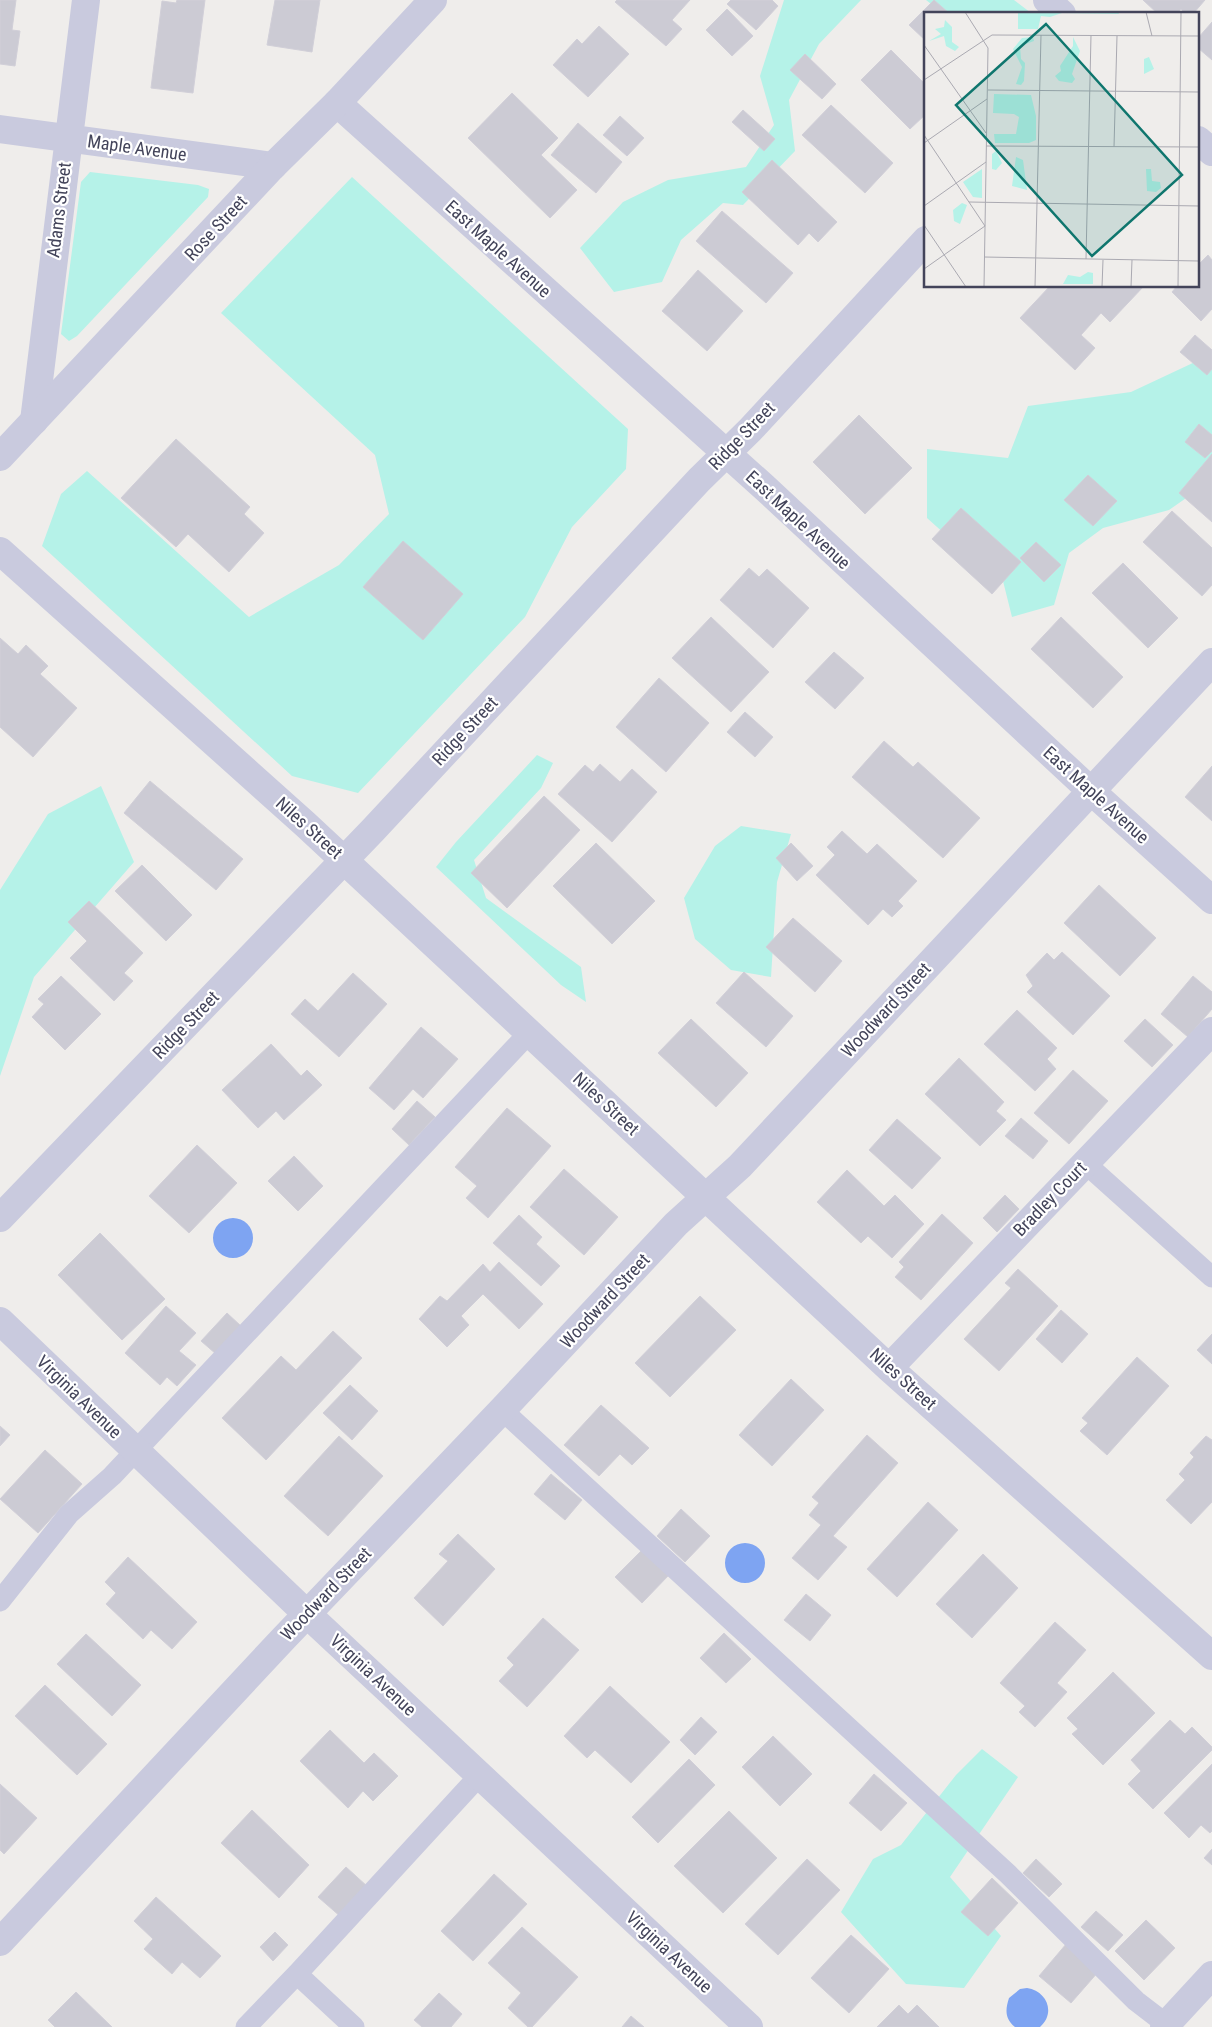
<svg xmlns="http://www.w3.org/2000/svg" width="1212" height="2027" viewBox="0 0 1212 2027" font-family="'Roboto Condensed',sans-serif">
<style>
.green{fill:#b5f2e8}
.water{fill:#7ea4f2}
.building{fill:#cccbd4;stroke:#d1cfd8}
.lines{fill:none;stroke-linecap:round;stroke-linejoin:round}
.service{stroke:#c9cade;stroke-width:21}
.minor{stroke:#c9cade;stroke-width:28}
.tertiary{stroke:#c9cade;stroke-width:28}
.labels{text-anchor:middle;stroke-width:4.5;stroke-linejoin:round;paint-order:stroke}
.street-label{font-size:18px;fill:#43445a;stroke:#fff}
.inset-road{fill:none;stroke:#aaa9b1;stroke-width:1}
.view{fill:#0f766e;fill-opacity:0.15;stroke:#0f766e;stroke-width:2.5}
.inset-edge{fill:none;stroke:#43445a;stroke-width:2.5}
</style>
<rect width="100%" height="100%" fill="#efedeb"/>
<path class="green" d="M784 0H861L819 44 789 100 795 151 743 205 723 203 681 240 662 282 614 292 580 248 623 202 668 180 746 167 774 125 760 76Z
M926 0H1014L1031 13 944 14Z
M90 172 198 185 209 189 208 197 77 336 69 341 61 334 81 182Z
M352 177 628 429 626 469 572 527 525 617 358 793 292 776 42 546 61 494 87 471 249 617 339 565 389 514 375 455 221 313Z
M1212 354V480L1169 510 1103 528 1069 553 1054 605 1012 617 1000 569 956 544 927 518V449L1008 458 1028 406 1131 392Z
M537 755 553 763 541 788 474 860 486 898 581 967 586 1002 561 985 436 867 456 842Z
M101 786 134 862 34 977 0 1076V890L48 814Z
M741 826 791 834 777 882 771 977 731 970 695 939 684 898 715 846Z
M982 1749 1018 1777 950 1877 1001 1936 964 1988 906 1984 841 1912 873 1859 901 1845 956 1775Z"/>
<path class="water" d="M213 1238a20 20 0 1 1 40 0a20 20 0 1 1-40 0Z
M725 1563a20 20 0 1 1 40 0a20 20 0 1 1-40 0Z
M1027 1988C1047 1991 1056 2013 1040 2027H1015C1005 2019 1005 2010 1009 1998L1020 1989Z"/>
<path class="building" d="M0 0H16L12 30 20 31 15 66 0 64Z
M177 0H205L193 93 151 88 162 1 176 3Z
M275 0H320L312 52 267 45Z
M617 0H690L672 20 682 29 666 46 615 2Z
M731 0H772L778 6 756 30 727 4Z
M934 0 950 14H926V41L909 25Z
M1143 0H1205L1193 14H1186L1181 9 1176 14H1158Z
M727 9 753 36 732 56 706 30Z
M1212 22V60L1198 48V38Z
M599 26 629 54 588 97 553 65 577 39 582 44Z
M891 50 926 85V114L910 129 861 80Z
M805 54 836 84 822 99 790 70Z
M512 93 558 138 541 155 577 190 550 218 468 138Z
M831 105 893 163 865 193 802 135Z
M743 110 775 139 764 151 732 122Z
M620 116 644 138 627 156 603 135Z
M578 123 622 162 596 193 551 155Z
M772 160 837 222 818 242 809 233 798 245 742 192Z
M722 211 793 273 766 303 696 241Z
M1208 255 1212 260V309L1201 321 1172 292 1177 286H1198V265Z
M698 270 743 311 707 351 662 311Z
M1050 286H1144L1110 322 1101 313 1081 335 1095 348 1075 370 1020 318Z
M1195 335 1212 350V369L1207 375 1180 352Z
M859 415 912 468 865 514 813 462Z
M1199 424 1212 435V451L1205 458 1185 442Z
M176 439 250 507 244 514 264 533 229 572 188 534 176 547 121 498Z
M1212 454V522L1179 493Z
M1088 475 1117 501 1093 526 1064 500Z
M961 508 1021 562 992 594 932 539Z
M1172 511 1212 548V585L1202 596 1143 542Z
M403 541 463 594 423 640 363 587Z
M1036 542 1061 565 1044 582 1020 558Z
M1123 563 1178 618 1148 648 1092 593Z
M749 568 759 577 767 569 809 608 773 648 720 600Z
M711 617 769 672 731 712 672 658Z
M1061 617 1123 677 1093 708 1031 649Z
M0 638 18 654 26 645 48 666 40 674 77 708 33 757 0 727Z
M834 652 864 678 835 709 805 682Z
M659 678 709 723 666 772 616 727Z
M745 712 773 737 755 757 727 732Z
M884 741 913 767 918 762 980 818 943 858 852 777Z
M600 764 620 782 632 769 657 792 612 842 558 794 585 765 593 772Z
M1212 766V821L1185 797Z
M150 781 243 859 216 890 124 813Z
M544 796 580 830 507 908 471 873Z
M842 831 867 854 877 844 917 881 898 901 903 906 892 917 883 909 868 925 816 875 835 855 827 847Z
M596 843 655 901 612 944 553 886Z
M791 843 813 866 797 881 776 858Z
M142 865 192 915 166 941 115 891Z
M1099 885 1156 938 1120 976 1064 923Z
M89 901 143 953 124 973 133 981 114 1001 70 958 87 941 68 922Z
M793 918 842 961 815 992 766 947Z
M1062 952 1110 996 1073 1035 1027 992 1033 986 1026 975 1047 953 1054 960Z
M744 972 793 1016 766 1047 716 1003Z
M353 973 387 1004 339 1057 291 1014 305 999 318 1011Z
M61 976 101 1014 65 1050 32 1017 44 1004 38 999Z
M1193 976 1212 992V1009L1188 1037 1161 1014Z
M1017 1010 1057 1048 1047 1059 1056 1069 1035 1091 984 1044Z
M691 1019 748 1073 716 1107 658 1053Z
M1145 1019 1173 1045 1152 1067 1124 1041Z
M421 1027 458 1059 423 1098 413 1089 394 1110 369 1088Z
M271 1044 301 1076 307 1070 322 1085 284 1120 276 1111 258 1128 222 1090Z
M959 1058 1004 1102 996 1111 1006 1120 980 1146 925 1094Z
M1073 1070 1108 1101 1069 1144 1034 1113Z
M417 1101 435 1117 409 1145 392 1129Z
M507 1108 551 1146 488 1218 466 1198 477 1186 455 1167Z
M1021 1118 1048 1141 1033 1159 1005 1136Z
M897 1119 941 1158 912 1189 869 1150Z
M197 1145 237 1183 189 1233 149 1196Z
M294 1156 323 1186 298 1211 268 1181Z
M564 1169 618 1217 584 1255 530 1207Z
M847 1170 884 1206 895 1195 924 1224 892 1258 868 1236 861 1243 817 1202Z
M1005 1195 1019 1209 997 1232 983 1218Z
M942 1214 973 1243 921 1300 895 1277 904 1267 899 1262Z
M519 1215 542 1237 536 1244 560 1266 541 1286 493 1243Z
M100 1233 165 1299 122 1340 58 1275Z
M499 1262 543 1304 519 1329 483 1294 461 1316 469 1325 447 1347 419 1319 440 1296 447 1301 483 1264 490 1272Z
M1018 1269 1058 1306 999 1371 964 1339 1011 1288 1005 1283Z
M700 1296 736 1330 670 1397 635 1363Z
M166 1306 196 1333 179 1351 196 1365 177 1386 167 1377 160 1385 125 1353Z
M1061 1310 1088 1334 1062 1363 1036 1339Z
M227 1313 241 1326 216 1354 201 1341Z
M333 1331 362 1358 266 1460 222 1418 281 1356 296 1370Z
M1212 1334V1364L1197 1350Z
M1137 1357 1169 1386 1107 1455 1080 1431 1088 1423 1082 1418Z
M791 1379 824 1410 772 1466 739 1435Z
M350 1385 378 1411 352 1440 323 1413Z
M601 1405 649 1448 632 1465 620 1454 599 1476 564 1445Z
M0 1426 10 1435 0 1446Z
M867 1435 898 1463 833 1536 847 1547 818 1580 792 1558 821 1525 809 1515 819 1503 812 1497Z
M339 1436 383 1476 328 1536 284 1496Z
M1206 1436 1212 1440V1502L1191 1524 1166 1500 1185 1480 1179 1474 1194 1457 1190 1453Z
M45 1450 82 1484 38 1533 0 1499Z
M551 1474 582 1500 565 1520 534 1494Z
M928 1502 958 1530 897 1597 867 1569Z
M681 1509 710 1536 685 1562 657 1536Z
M458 1534 495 1569 443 1626 414 1598 448 1561 439 1554Z
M642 1550 669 1575 642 1603 615 1577Z
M983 1554 1018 1588 972 1638 936 1604Z
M128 1557 197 1622 172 1649 151 1630 143 1639 106 1604 116 1593 105 1582Z
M806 1594 831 1615 810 1641 784 1620Z
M543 1618 579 1650 527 1707 499 1681 514 1665 507 1658Z
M1055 1622 1086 1650 1057 1683 1067 1692 1035 1727 1019 1712 1025 1706 1000 1683Z
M724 1633 751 1659 726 1683 700 1658Z
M86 1634 141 1685 112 1716 57 1664Z
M1113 1672 1155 1713 1103 1765 1072 1734 1078 1729 1067 1718Z
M45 1685 107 1744 77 1775 15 1716Z
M610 1686 670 1742 631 1783 595 1750 587 1758 564 1736Z
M701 1717 717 1732 695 1755 680 1740Z
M1170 1720 1185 1734 1192 1727 1212 1747V1750L1153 1809 1128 1784 1141 1771 1131 1760Z
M330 1730 364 1763 374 1753 398 1776 373 1801 363 1791 348 1808 300 1761Z
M773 1736 812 1774 780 1806 742 1767Z
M689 1759 715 1785 658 1843 632 1817Z
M1212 1764V1831L1210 1833 1201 1825 1189 1838 1164 1813Z
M874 1774 907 1803 881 1831 849 1803Z
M0 1784 37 1818 4 1854 0 1850Z
M252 1810 309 1865 279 1898 221 1843Z
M729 1811 777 1858 723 1913 674 1866Z
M1212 1849V1865L1204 1858Z
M807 1859 840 1890 778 1955 745 1924Z
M1036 1859 1062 1884 1049 1897 1023 1873Z
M346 1867 368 1887 341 1917 318 1897Z
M494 1874 527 1904 473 1961 441 1931Z
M992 1878 1018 1903 988 1936 961 1912Z
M156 1897 221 1956 200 1978 182 1962 172 1974 144 1949 153 1939 134 1921Z
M1096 1911 1123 1935 1108 1951 1081 1927Z
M1146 1920 1175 1948 1144 1980 1115 1951Z
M522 1927 578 1977 532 2027H528L508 2008 521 1993 488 1963Z
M275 1932 288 1945 273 1961 260 1947Z
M851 1935 889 1969 849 2013 811 1978Z
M1067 1943 1099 1971 1071 2003 1039 1976Z
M76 1992 112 2027H55L48 2020Z
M439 1993 462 2014 451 2027H422L414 2020Z
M899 2005 908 2014 917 2005 939 2027H877Z
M631 2016 644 2027H622Z"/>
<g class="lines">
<path class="service" d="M1085 1163 1212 1277
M502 1410 1008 1874 1136 2001 1170 2027
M0 1601 69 1514 112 1476 529 1033
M297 1974 354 2027
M246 2027 297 1974 480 1775"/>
<path class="minor" d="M337 103 764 487 1091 791 1212 900
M0 129 273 166
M34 421 86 0
M0 551 305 824 889 1368 1212 1656
M0 1218 373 830 699 480 750 430 926 240
M0 1321 307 1614 749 2027
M889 1368 1212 1031
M0 1942 284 1638 502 1410 676 1224 740 1166 1212 662"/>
<path class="tertiary" d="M1047 0 1062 14
M1198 140 1212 152
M0 457 273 166 337 103 433 0
M1164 2027 1212 1975"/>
</g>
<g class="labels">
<g class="street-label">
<text transform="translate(137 148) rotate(8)" y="6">Maple Avenue</text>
<text transform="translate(59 210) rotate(-83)" y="6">Adams Street</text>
<text transform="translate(216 228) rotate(-47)" y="6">Rose Street</text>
<text transform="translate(498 249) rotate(42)" y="6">East Maple Avenue</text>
<text transform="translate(742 436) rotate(-46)" y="6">Ridge Street</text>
<text transform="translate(798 520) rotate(43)" y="6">East Maple Avenue</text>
<text transform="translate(465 731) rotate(-47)" y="6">Ridge Street</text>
<text transform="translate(1096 795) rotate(42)" y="6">East Maple Avenue</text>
<text transform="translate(309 828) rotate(42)" y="6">Niles Street</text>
<text transform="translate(886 1010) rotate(-47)" y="6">Woodward Street</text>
<text transform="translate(186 1025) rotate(-46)" y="6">Ridge Street</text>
<text transform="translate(606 1104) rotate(43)" y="6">Niles Street</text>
<text transform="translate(1050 1199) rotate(-46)" y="6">Bradley Court</text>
<text transform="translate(605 1301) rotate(-47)" y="6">Woodward Street</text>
<text transform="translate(903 1379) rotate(42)" y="6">Niles Street</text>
<text transform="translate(79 1397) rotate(44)" y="6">Virginia Avenue</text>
<text transform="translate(326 1594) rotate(-46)" y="6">Woodward Street</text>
<text transform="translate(373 1675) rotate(43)" y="6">Virginia Avenue</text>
<text transform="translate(669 1952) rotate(43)" y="6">Virginia Avenue</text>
</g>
</g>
<g transform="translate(924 12)">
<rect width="275" height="275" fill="#efedeb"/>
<path d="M84 0H194L195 2 138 1 126 5 117 4 114 17H94V1ZM21 8 28 15V30L35 35 31 39 22 34 20 24 5 29 17 22 11 17 20 15ZM109 25 110 29 96 34 97 47 101 51 100 69 97 73 92 72 98 55 89 37 98 26ZM149 25 156 39 148 62 151 67 148 71 135 69 131 64 137 59 136 54 149 34ZM225 45 230 57 220 62V47ZM70 82 107 83 112 104V128L105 131H71L70 122H92L95 105 90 102 69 101ZM72 139 78 151 72 158 68 157V142ZM92 145 99 148 103 178 88 174ZM58 157V186L49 185 39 170ZM222 157H227L228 169 236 170 237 176 232 180 223 179ZM38 191 43 193 36 212 30 209 29 198ZM164 260 169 261V272H139L144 263 156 265Z" fill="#b5f2e8"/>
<path class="inset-road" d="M41 0 64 36 60 275M222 0 228 24M0 33 62 121M0 68 68 23 275 24M64 78 275 80M0 123 61 214 0 257M0 131 63 87M62 134 275 135M190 135 193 24M45 190 275 194M0 194 62 150M0 213 42 275M60 245 275 249M162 247 167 23M111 275 117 23M178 275 179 248M207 275 208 248M254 275 257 0"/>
<path class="view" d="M122 12 258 163 168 244 32 93Z"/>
<rect width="275" height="275" class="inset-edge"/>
</g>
</svg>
